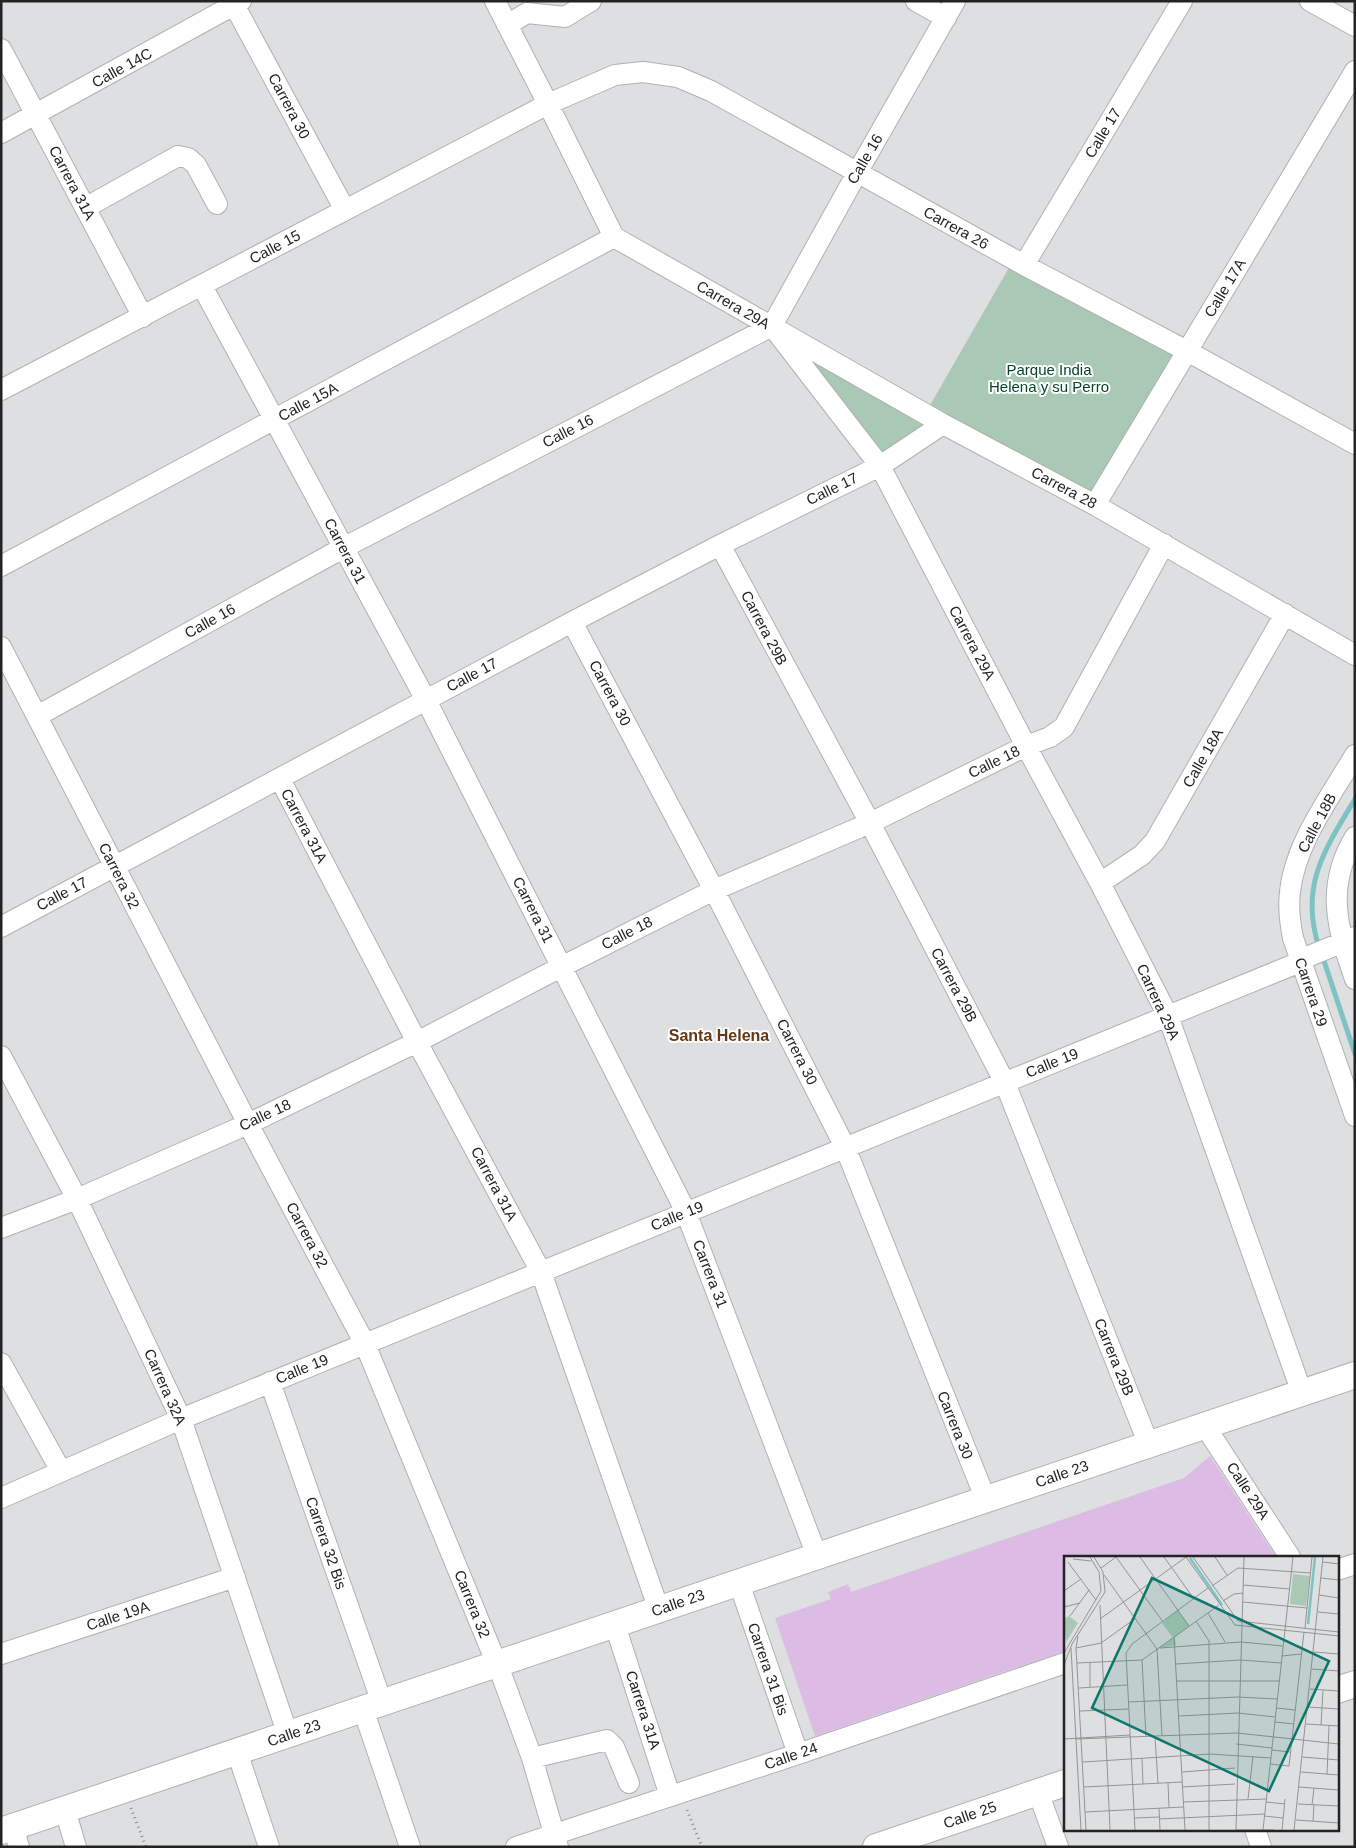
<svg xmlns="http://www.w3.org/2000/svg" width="1356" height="1848" viewBox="0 0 1356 1848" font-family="Helvetica,sans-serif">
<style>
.green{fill:#a9c9b4}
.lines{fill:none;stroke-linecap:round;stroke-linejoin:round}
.stream{stroke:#7ec2c3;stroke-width:5}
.building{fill:#dcbbe5}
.minor-casing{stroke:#b0b1b2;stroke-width:22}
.major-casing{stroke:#b0b1b2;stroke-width:28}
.path{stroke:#8c8c8d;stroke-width:3;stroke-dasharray:1 4;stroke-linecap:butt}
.minor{stroke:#fff;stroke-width:20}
.major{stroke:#fff;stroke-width:26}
.labels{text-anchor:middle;stroke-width:4;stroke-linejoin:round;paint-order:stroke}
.street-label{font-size:15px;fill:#232323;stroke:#fff}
.park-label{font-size:15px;fill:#054528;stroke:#fff}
.neighbourhood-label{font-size:16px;font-weight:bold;fill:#653815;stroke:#fff}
.inset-river{fill:none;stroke:#7ec2c3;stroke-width:2.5}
.inset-road{fill:none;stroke:#939494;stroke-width:1}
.view{fill:#0f766e;fill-opacity:0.15;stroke:#0f766e;stroke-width:2.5}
.inset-edge{fill:none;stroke:#232323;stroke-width:2.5}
</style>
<rect width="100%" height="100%" fill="#dedfe0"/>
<path class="green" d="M1014 259 1187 351 1095 505 943 424 880 466 772 326 925 414Z"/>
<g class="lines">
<path class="stream" d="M1319 947C1299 886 1325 849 1355 799
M1322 955 1355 1054"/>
</g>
<path class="building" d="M1210 1456 1276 1557H1065V1651L815 1736 775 1618 831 1599 828 1592 848 1584 851 1592 1184 1478Z"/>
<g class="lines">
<defs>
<path id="minor" d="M232 1 345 210
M495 1 548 104 614 237 943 424 1095 505 1355 655
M916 1 946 18
M1310 1 1355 26
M507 25 527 13 565 17 591 1
M1 49 143 317
M1 133 241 1
M85 208 178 156 188 158 196 165 217 204
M1024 265 1182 1
M202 286 426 700 686 1212 817 1556
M772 326 880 466 1026 746 1100 883 1168 1016 1302 1393
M1 390 548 104 615 75 643 72 678 77 711 91 1024 265 1187 351 1355 444
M1095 505 1355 71
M720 545 870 823 1005 1083 1149 1445
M1 566 614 237
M572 622 714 890 845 1147 986 1500
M1 647 248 1124 365 1344 503 1679 532 1758 558 1847
M37 716 343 548 772 326 857 173 955 1
M1355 755C1331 796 1295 843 1290 892 1288 907 1290 923 1293 938L1355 1116
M280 779 417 1042 541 1272 659 1610
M1355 837C1325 886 1337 928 1355 979
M1100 883 1142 855 1155 841 1285 614
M1 927 572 622 720 545 880 466 943 424
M1 1056 77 1199 181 1419 288 1735
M1 1228 77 1199 248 1124 417 1042 561 967 714 890 870 823 1026 746 1050 737 1064 727 1164 544
M1 1363 61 1471
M270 1382 382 1703
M1205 1426 1290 1557
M1 1498 181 1419 1300 962 1307 957 1355 937
M1337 1570 1355 1564
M739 1583 798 1754
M615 1625 670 1796
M1 1654 235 1577
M363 1709 410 1847
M237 1752 269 1847
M532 1758 607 1740 614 1747 629 1783
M1038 1792 1058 1847
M65 1810 76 1847
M13 1827 19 1847
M1255 1829 1261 1847
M516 1847 798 1754 1065 1663"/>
<path id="major" d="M1337 1690 1355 1684
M1 1831 1355 1375
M876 1847 1065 1783"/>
</defs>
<use href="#minor" class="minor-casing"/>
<use href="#major" class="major-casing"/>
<path class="path" d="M131 1808 146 1847
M687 1810 702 1847"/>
<use href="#minor" class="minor"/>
<use href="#major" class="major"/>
</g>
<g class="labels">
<g class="street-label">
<text transform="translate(122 68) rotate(-29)" y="5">Calle 14C</text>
<text transform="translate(289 106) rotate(62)" y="5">Carrera 30</text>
<text transform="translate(1103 133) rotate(-59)" y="5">Calle 17</text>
<text transform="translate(865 159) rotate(-60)" y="5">Calle 16</text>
<text transform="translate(72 183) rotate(62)" y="5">Carrera 31A</text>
<text transform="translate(956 228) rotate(29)" y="5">Carrera 26</text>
<text transform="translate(275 247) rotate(-28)" y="5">Calle 15</text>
<text transform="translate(1225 288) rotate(-59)" y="5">Calle 17A</text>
<text transform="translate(733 305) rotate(30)" y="5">Carrera 29A</text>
<text transform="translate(308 402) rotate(-28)" y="5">Calle 15A</text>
<text transform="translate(568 431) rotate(-27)" y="5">Calle 16</text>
<text transform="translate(1064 488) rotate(28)" y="5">Carrera 28</text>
<text transform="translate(832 489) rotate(-26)" y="5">Calle 17</text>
<text transform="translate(345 551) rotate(62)" y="5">Carrera 31</text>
<text transform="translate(210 621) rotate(-29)" y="5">Calle 16</text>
<text transform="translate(764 628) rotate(62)" y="5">Carrera 29B</text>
<text transform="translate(972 643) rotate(62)" y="5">Carrera 29A</text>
<text transform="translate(472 675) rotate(-28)" y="5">Calle 17</text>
<text transform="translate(610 693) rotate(62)" y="5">Carrera 30</text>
<text transform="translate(1203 758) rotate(-60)" y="5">Calle 18A</text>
<text transform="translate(994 762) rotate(-26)" y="5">Calle 18</text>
<text transform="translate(1317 823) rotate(-62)" y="5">Calle 18B</text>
<text transform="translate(304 826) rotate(62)" y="5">Carrera 31A</text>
<text transform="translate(119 876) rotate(63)" y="5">Carrera 32</text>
<text transform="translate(62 894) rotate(-28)" y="5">Calle 17</text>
<text transform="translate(533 910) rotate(63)" y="5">Carrera 31</text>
<text transform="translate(627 933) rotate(-27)" y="5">Calle 18</text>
<text transform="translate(954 985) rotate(62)" y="5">Carrera 29B</text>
<text transform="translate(1311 992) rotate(71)" y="5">Carrera 29</text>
<text transform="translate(1158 1002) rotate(65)" y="5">Carrera 29A</text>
<text transform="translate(797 1052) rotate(63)" y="5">Carrera 30</text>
<text transform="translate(1052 1063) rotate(-22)" y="5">Calle 19</text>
<text transform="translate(265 1115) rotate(-25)" y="5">Calle 18</text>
<text transform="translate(494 1184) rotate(62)" y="5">Carrera 31A</text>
<text transform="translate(677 1216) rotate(-22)" y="5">Calle 19</text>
<text transform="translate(307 1235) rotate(62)" y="5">Carrera 32</text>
<text transform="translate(710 1274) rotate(69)" y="5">Carrera 31</text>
<text transform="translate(1114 1357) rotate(68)" y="5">Carrera 29B</text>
<text transform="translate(302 1369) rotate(-22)" y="5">Calle 19</text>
<text transform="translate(165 1387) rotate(66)" y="5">Carrera 32A</text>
<text transform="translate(955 1425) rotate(68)" y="5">Carrera 30</text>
<text transform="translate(1062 1474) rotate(-19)" y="5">Calle 23</text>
<text transform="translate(1248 1491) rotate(57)" y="5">Calle 29A</text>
<text transform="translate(326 1543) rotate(71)" y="5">Carrera 32 Bis</text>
<text transform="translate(678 1603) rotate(-19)" y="5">Calle 23</text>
<text transform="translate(472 1604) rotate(68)" y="5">Carrera 32</text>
<text transform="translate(118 1616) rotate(-18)" y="5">Calle 19A</text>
<text transform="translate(768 1669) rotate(71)" y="5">Carrera 31 Bis</text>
<text transform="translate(643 1710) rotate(72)" y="5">Carrera 31A</text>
<text transform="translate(294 1733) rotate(-19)" y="5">Calle 23</text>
<text transform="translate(791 1756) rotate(-19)" y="5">Calle 24</text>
<text transform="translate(970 1815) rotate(-19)" y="5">Calle 25</text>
</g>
<g class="park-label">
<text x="1049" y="375">Parque India<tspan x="1049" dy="17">Helena y su Perro</tspan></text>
</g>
<g class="neighbourhood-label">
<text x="719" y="1041">Santa Helena</text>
</g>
</g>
<g transform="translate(1064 1556)">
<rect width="275" height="275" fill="#dedfe0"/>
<path d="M229 18 246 20 242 50 226 48ZM114 54 125 70 111 81 112 89 93 93 109 82 98 67ZM5 60 14 67 2 86 0 63Z" fill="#a9c9b4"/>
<path class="inset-river" d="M126 2 158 49M244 68 251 1"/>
<path class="inset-road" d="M52 1 99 66M76 1 125 70M100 1 130 43M122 1 171 69 275 80M129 1 174 65 275 76M151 1 163 19M9 3 27 5M4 6 32 44M259 6 275 8M37 12 52 1M40 19 93 93 98 180M257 22 275 24M179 29 226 33M148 30 174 12 247 17M0 35 17 23M255 39 275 42M159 45 170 38 179 37M179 46 243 52M36 49 46 274M0 51 16 47M254 56 275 58M144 57 161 86M6 60 25 34M36 63 122 1M132 65 145 85V274M241 72 248 1M14 80 12 92 22 274M110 81 121 274M7 92 17 274M12 92 37 87 72 62M96 92 177 86 219 90M250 96 275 98M0 97 37 35 35 16 26 1M218 100 237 98M78 104 82 181M26 106V131M13 107 78 104 155 49M112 108 176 104 217 107M0 109 8 88 41 36 39 16 30 1M248 113 275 115M113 125H215M15 132 63 129M246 133 275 135M64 146 174 141 213 143M244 151 275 153M212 152 231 154M16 155 64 153M115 160 174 157 211 161M211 166 230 168M242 168 275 170M257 169 259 134M91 181 94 227M0 183 66 179M12 183 173 177 275 188M172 188 208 192M208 194 226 196M238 201 275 204M78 202 79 228M19 206 146 198 207 202M206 208 225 210 240 76M118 216 171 212M237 216 275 219M263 218 265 170M104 227 105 252M20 231 118 226M118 231 171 228M235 231 275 234M184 243 189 200M119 246 202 243M202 246 221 248M234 248 275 250M248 249 250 232M95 252 96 274M21 256 119 251M200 260 219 262M70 262 95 261M95 263 201 258M232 264 275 267M249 265 250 249M71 274 62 97 68 88 144 32M172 274 180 1M173 274H210M199 274 229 1M218 274 221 243M230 274 259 1"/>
<path class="view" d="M88 22 265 105 205 235 28 152Z"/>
<rect width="275" height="275" class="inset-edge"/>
</g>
<rect width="1356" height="1848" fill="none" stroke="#232323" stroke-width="5"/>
</svg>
